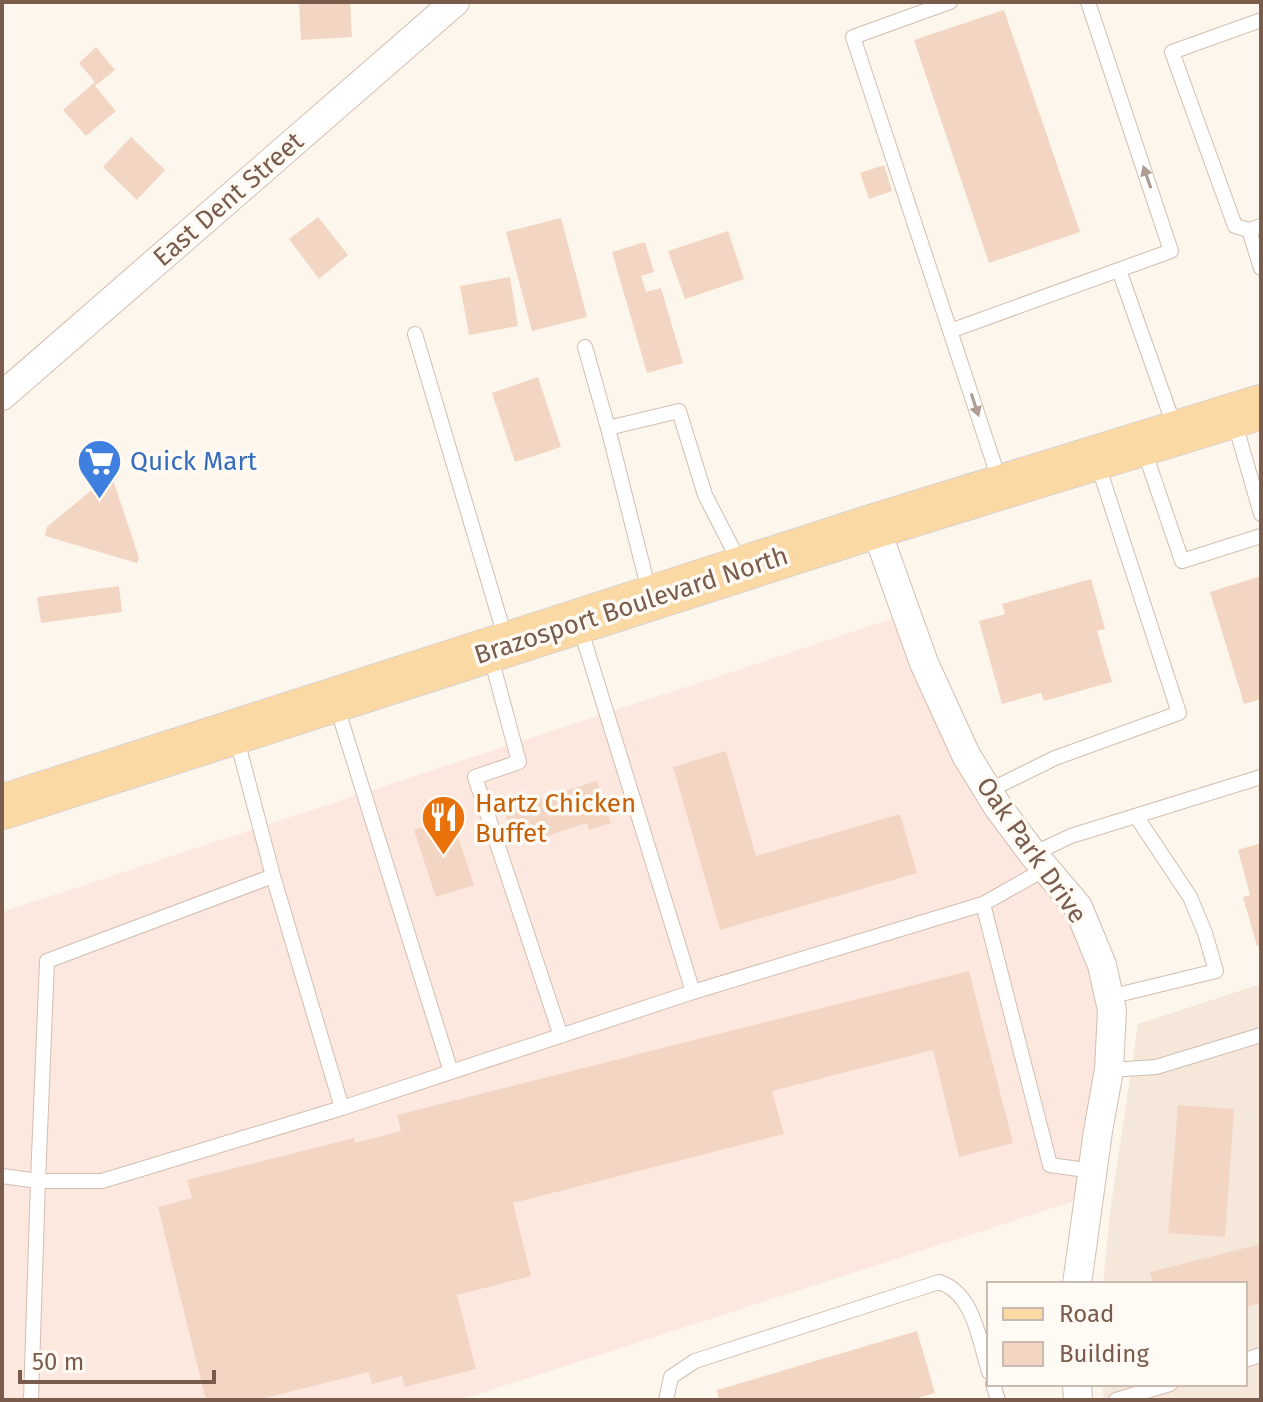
<svg xmlns="http://www.w3.org/2000/svg" width="1263" height="1402" viewBox="0 0 1263 1402" font-family="'Fira Sans',sans-serif">
<style>
.residential{fill:#f5e8da}
.commercial{fill:#fde8e0}
.building{fill:#f3d5c3}
.lines{fill:none;stroke-linecap:round;stroke-linejoin:round}
.service-casing{stroke:#d1beb0;stroke-width:16}
.minor-casing{stroke:#d1beb0;stroke-width:30}
.primary-casing{stroke:#dad1cd;stroke-width:46}
.service{stroke:#fff;stroke-width:14}
.minor{stroke:#fff;stroke-width:28}
.primary{stroke:#fbd9a5;stroke-width:44}
.oneway{fill:#af9d94}
.labels{text-anchor:middle;stroke-width:7;stroke-linejoin:round;paint-order:stroke}
.street-label{font-size:26px;fill:#7a5c4d;stroke:#fffaf3}
.shop-label{font-size:26px;fill:#366cbe;stroke:#fffaf3;text-anchor:start}
.food-label{font-size:26px;fill:#c56008;stroke:#fffaf3;text-anchor:start}
</style>
<rect width="100%" height="100%" fill="#fdf6ec"/>
<path class="residential" d="M1261 984V1400H1104L1102 1384H1245V1284H1103L1110 1213 1138 1024Z"/>
<path class="commercial" d="M892 619 917 673 1074 915 1104 1016 1081 1199 460 1400H2V912Z"/>
<path class="building" d="M299 2H350L352 37 301 40Z
M1004 10 1080 232 989 263 914 40Z
M96 47 115 70 95 86 116 111 86 136 63 110 95 82 79 63Z
M131 137 165 170 137 200 103 167Z
M884 165 892 191 869 199 860 173Z
M318 217 348 255 319 279 289 239Z
M561 218 587 317 532 331 506 232Z
M728 231 744 279 685 299 668 251Z
M645 242 654 272 641 276 646 292 661 288 683 363 647 373 612 252Z
M510 277 518 326 469 335 460 286Z
M538 377 561 447 515 462 492 393Z
M111 474 139 558 137 563 45 536 47 527Z
M1261 576V699L1244 704 1210 592Z
M1091 579 1105 629 1097 631 1112 682 1044 701 1041 693 1002 704 979 621 1005 614 1002 604Z
M119 586 122 612 41 623 37 597Z
M726 751 756 856 900 814 917 873 720 930 673 767Z
M597 781 611 823 589 830 587 823 516 846 504 810Z
M452 818 474 885 436 897 414 830Z
M1261 843V945L1257 946 1243 897 1250 895 1238 850Z
M969 971 1013 1143 959 1157 933 1050 772 1091 784 1134 513 1203 531 1276 457 1295 476 1369 405 1387 402 1376 372 1384 369 1372 257 1400H206L158 1207 192 1198 187 1180 354 1138 355 1143 401 1131 397 1115Z
M1178 1105 1234 1109 1225 1237 1168 1233Z
M1261 1244V1303L1245 1307V1284H1153L1150 1272Z
M917 1331 935 1393 911 1400H719L717 1390Z"/>
<g class="lines">
<defs>
<path id="service" d="M950 2 853 37 1000 482
M1261 20 1172 52 1235 226 1249 230 1261 226
M1249 230 1261 268
M1119 270 1175 428
M950 331 1171 251 1088 2
M415 334 506 640
M585 347 608 428
M1234 420 1261 514
M1143 447 1182 561 1261 536
M650 595 608 428 679 411 705 495 741 565
M490 654 519 762 475 777 561 1036
M336 704 451 1072
M236 736 273 876 47 961 38 1181H102L342 1108 273 876
M988 791 1055 758 1179 713 1097 462
M1033 854 1071 836 1261 777
M983 904 1045 869
M693 992 983 904 1050 1165 1093 1171
M1109 997 1216 971 1205 933 1190 897 1136 816
M1109 1070 1156 1067 1261 1035
M342 1108 693 992 579 624
M2 1176 38 1181 31 1400
M1245 1360 1261 1355
M993 1384 998 1400
M666 1400 671 1377 695 1361 939 1282C974 1293 979 1340 989 1372
M1116 1400 1170 1384"/>
<path id="minor" d="M2 396 455 2
M875 526 924 663 966 755 998 807 1033 854 1078 907 1102 965 1112 1010 1109 1070 1098 1131 1077 1284
M1077 1384 1078 1400"/>
<path id="primary" d="M2 807 875 526 1261 407"/>
</defs>
<use href="#service" class="service-casing"/>
<use href="#minor" class="minor-casing"/>
<use href="#primary" class="primary-casing"/>
<use href="#service" class="service"/>
<use href="#minor" class="minor"/>
<use href="#primary" class="primary"/>
</g>
<defs><path id="oneway-solid" d="M-6-.8H1V-3.2L6.5 0L1 3.2V.8H-6Z" transform="scale(2)"/></defs>
<g class="oneway">
<use href="#oneway-solid" transform="translate(1147 177) rotate(-109)"/>
<use href="#oneway-solid" transform="translate(975 405) rotate(72)"/>
</g>
<defs>
<symbol id="supermarket-pin" viewBox="-11 -11 22 30"><path d="M0 17L-7.5 6A9.5 9.5 0 1 1 7.5 6Z" fill="#3f7fe0" stroke="#fffaf3"/><path d="M-6-5.5h2.5l.6 2H6L4.5 2H-2.5L-4.4-4H-6ZM-1.5 3.2a1.3 1.3 0 1 0 .1 0ZM3 3.2a1.3 1.3 0 1 0 .1 0Z" fill="#fff"/></symbol>
<symbol id="restaurant-pin" viewBox="-11 -11 22 30"><path d="M0 17L-7.5 6A9.5 9.5 0 1 1 7.5 6Z" fill="#e8710a" stroke="#fffaf3"/><path d="M-5-6h1v4h1v-4h1v4h1v-4h1v5L-1.5 .5V6h-2V.5L-5-1ZM5-6V6H3V1.5H1.5Q1.5-4 5-6Z" fill="#fff"/></symbol>
</defs>
<g fill-rule="evenodd">
<use href="#supermarket-pin" x="74" y="436" width="51" height="69"/>
<use href="#restaurant-pin" x="418" y="792" width="51" height="69"/>
</g>
<g class="labels">
<g class="street-label">
<text transform="translate(228 199) rotate(-41)" y="9">East Dent Street</text>
<text transform="translate(631 605) rotate(-18)" y="9">Brazosport Boulevard North</text>
<text transform="translate(1032 850) rotate(55)" y="9">Oak Park Drive</text>
</g>
<g class="shop-label">
<text x="130" y="470">Quick Mart</text>
</g>
<g class="food-label">
<text x="475" y="812">Hartz Chicken<tspan x="475" dy="30">Buffet</tspan></text>
</g>
</g>
<rect width="1263" height="1402" fill="none" stroke="#7a5c4d" stroke-width="8"/>
<rect x="987" y="1282" width="260" height="104" fill="#fffaf3" stroke="#cabbb1" stroke-width="2"/>
<rect x="1003" y="1308" width="40" height="12" fill="#fbd9a5" stroke="#cabbb1" stroke-width="2"/>
<text x="1059" y="1322" font-size="24" fill="#7a5c4d">Road</text>
<rect x="1003" y="1342" width="40" height="24" fill="#f3d5c3" stroke="#cabbb1" stroke-width="2"/>
<text x="1059" y="1362" font-size="24" fill="#7a5c4d">Building</text>
<path d="M20 1370v12h194v-12" fill="none" stroke="#7a5c4d" stroke-width="4"/>
<text x="32" y="1370" font-size="24" fill="#7a5c4d" stroke="#fffaf3" stroke-width="6" paint-order="stroke">50 m</text>
</svg>
